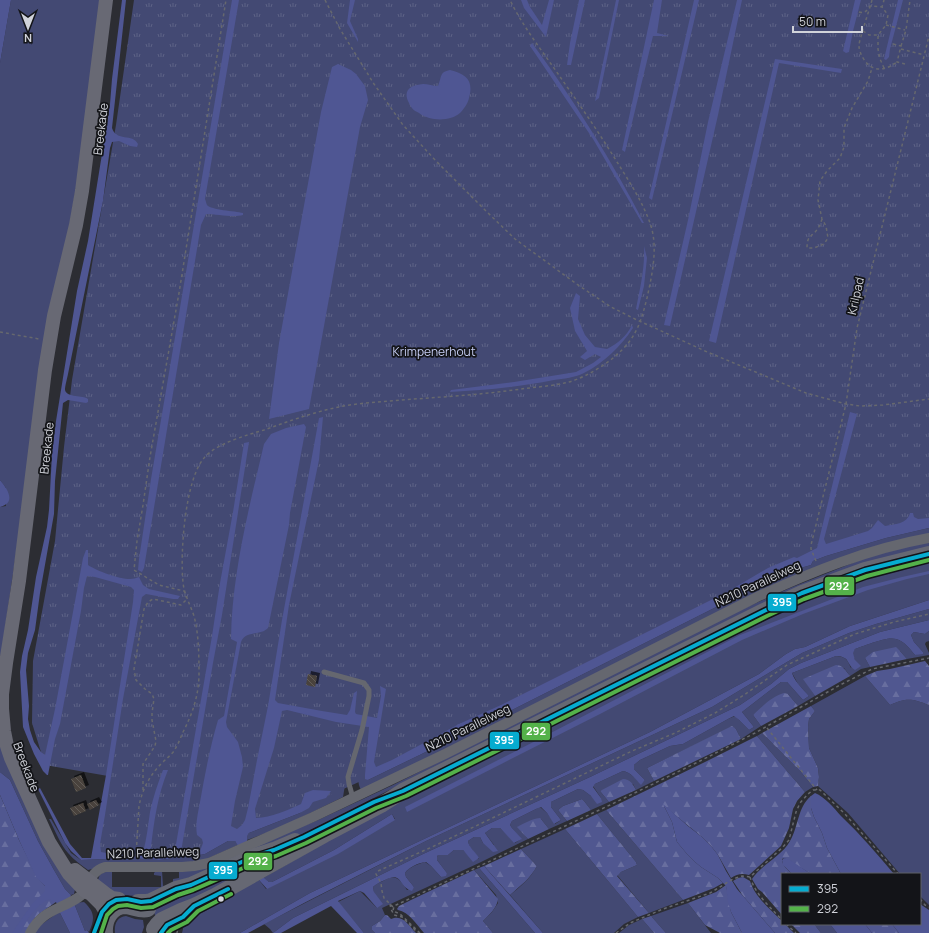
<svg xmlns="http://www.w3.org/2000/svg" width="929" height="933" viewBox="0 0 929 933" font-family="Manrope,sans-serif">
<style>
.green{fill:#434973}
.forest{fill:url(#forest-firs)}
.park{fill:url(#park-tufts)}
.water{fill:#4f5693}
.building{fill:url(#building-back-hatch);filter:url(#shadow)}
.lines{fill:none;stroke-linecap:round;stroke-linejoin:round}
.path{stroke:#66686e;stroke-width:1.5;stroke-dasharray:3 3;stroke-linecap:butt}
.service{stroke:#65676f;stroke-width:5}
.minor{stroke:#65676f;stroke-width:10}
.secondary{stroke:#686974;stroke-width:14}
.primary{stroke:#666873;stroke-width:16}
.bus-1-casing{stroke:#131418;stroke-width:7}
.bus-2-casing{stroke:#131418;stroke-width:7}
.bus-1{stroke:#06acd0;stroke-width:4}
.bus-2{stroke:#54b24a;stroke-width:4}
.bus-dot{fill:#d1d3da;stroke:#131418;stroke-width:1.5}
.labels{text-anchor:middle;stroke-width:3.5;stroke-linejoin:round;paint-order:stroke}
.street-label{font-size:12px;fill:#d1d3da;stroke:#131418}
.park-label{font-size:12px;fill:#c6cdf3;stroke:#131418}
.line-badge{stroke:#131418;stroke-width:1.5}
.badge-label{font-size:11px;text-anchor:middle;font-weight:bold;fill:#fff}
</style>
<defs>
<pattern id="forest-firs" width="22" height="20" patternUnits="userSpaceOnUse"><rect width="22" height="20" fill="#505790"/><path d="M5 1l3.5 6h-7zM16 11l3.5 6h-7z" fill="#686e9f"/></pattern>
<pattern id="park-tufts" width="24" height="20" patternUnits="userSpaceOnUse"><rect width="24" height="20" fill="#434973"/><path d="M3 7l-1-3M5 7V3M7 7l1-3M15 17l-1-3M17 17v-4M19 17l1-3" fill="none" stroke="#5d6286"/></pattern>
<pattern id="building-back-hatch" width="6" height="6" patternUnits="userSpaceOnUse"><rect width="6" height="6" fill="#49433c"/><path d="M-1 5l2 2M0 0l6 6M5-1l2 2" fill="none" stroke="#625d58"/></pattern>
<filter id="shadow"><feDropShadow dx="3" dy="-3" stdDeviation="0" flood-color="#0009"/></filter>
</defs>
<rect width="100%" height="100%" fill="#2c2d33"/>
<path class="green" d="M11 0H103L91 99 29 464 1 656 0 655V507L6 506V488L0 480V63Z
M929 528V535L848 557 361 790C357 782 358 776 360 769L368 780 496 718 738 596 804 567 811 565 813 561 826 556 886 538Z
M929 540V548L885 560 399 785C358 806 318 828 276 846 243 860 208 872 173 883V879L179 878V872H169V870L186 871 316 821 393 785 738 611 790 588 865 558Z
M929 558V600L850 626 805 647 795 649 786 654 759 674 650 732 310 893 240 933H182L183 929 182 922 205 911 232 896 241 889 259 880 266 889 395 819 392 814 334 850 272 882H269L263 878 370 817 826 588Z
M929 609V620L880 632 801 663 789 669 771 684 740 705 590 777 423 854 293 918 273 933 270 929 264 924 426 841 712 707 802 653 849 633 876 624Z
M929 631V641L926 642 925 644 929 653V655L907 659 900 651 865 658 870 667 861 669 850 676 844 668 804 679 815 696 798 706 788 694 753 715 761 726 741 739 736 729 732 727 647 768 654 781 636 790 633 784 600 791 609 802 591 810 584 801 582 799 563 806 558 810 567 821 549 829 541 819 518 827 528 839 479 863 382 908 385 915 380 921 372 926V930L375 933H364L338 902 360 891 377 908 373 887C377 883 381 882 385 880 397 874 400 880 407 890L414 887 406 877 405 873C409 867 418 864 425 862L431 866 441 877 447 873 437 860V857L438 855H448L454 850H463L468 855 479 859C476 852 469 849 468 841L474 837H480L483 843 494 845 485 833 492 828H500L515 843 521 839 512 828 510 825 512 821 540 807 547 813 555 824 561 820 551 807V802L578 789 583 790 591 796 601 798 593 786 595 784 623 771C630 772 636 779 641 784L645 780 634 769V765L640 760 670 746 683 744 728 719 735 716 749 730 754 727 742 712 781 682H787L803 700 809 696 798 684 792 673 836 656C846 657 847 659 851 668L855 660 852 653 855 649C864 646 887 636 896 639 904 641 910 649 915 655L923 652 914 642 911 635 914 632 925 634Z
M865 676 890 705C907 697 913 699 929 705V905L920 896V874H900L848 813 818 786 819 777 818 768 809 748 808 727 809 719 815 711 811 706Z
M762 733 801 772 813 787 805 792 757 736Z
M0 743 75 889 74 894 71 895 65 889 54 870 38 841 10 780 0 772Z
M345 785 343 797 282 827 247 840 246 836 249 833 300 813 313 802 331 791Z
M606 810 683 900 649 913 617 875 621 872 637 865 636 862 597 814Z
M49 819H51L71 853 81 860 130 858 159 860 194 856 205 854 228 841H235L238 845 200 862 99 866 92 869 88 870C81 865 74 860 68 853 60 844 55 830 49 819Z
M565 829 638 917 624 924 614 933H543L510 895C521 886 530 879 537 866L521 849Z
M278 853 157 920 153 910Z
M479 868 535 933H493L483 921 492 912 498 903 496 895 474 870Z
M112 871V887H161V876L154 875V873L156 871H162L163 885 165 892 135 896 115 894 98 880C100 872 104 872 112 871Z
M84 902C95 912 95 919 89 932L87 930 85 931 74 903Z
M688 903 711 933H666L651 916Z
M60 911V913L70 933H35L38 927Z
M126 916 135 919 143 920 144 927 142 933H115C114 924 117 917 126 916Z
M642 919 654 933H619L629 925Z
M814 924H830L837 933H821Z"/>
<path class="forest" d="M896 647 900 651 907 659 870 667 865 658 873 652Z
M925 661 929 666V705C913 699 907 697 890 705L865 676 877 671 890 669Z
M836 665C843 665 846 671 850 676L815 696 803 679Z
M784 693 788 694 798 706 761 726 753 715C762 707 772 696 784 693Z
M811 706 815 711 809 719 808 727 809 748 818 768 819 777 818 786 813 787 801 772 762 733Z
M732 726 736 729 741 739 654 781 647 768Z
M757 736 805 792 797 801 793 809 789 828 781 846 749 875C742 873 737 874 731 878L718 855 711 846 702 837 664 806 672 822 677 842 687 854 695 862 701 867 718 878 723 883 714 888 683 900 606 810 705 762Z
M623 779C630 779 633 784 636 790L609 802 600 791Z
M0 795 19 840 37 877 45 886V891L56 902 39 914 34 919 26 933H0Z
M811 796V808L814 817 822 833 827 848 841 874H811L803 869 784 858 782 859C782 866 788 870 792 874H782V915L762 892 758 889 752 879C762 864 781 857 790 841 799 826 797 808 811 796Z
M582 799 584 801 591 810 567 821 558 810 563 806Z
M597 814 636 862 637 865 621 872 617 876 649 913 638 917 565 829Z
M540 818 541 819 549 829 528 839 517 827C525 823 531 819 540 818Z
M521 849 537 866C530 879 521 885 510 895L484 866Z
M474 870 498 899C497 908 489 915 483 921L493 933H424C417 925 409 912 398 910L397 909 399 906 411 900Z
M743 877 750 881C755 897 770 909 782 921V924H785L794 933H775L743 896 733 881 738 878Z
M726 885 731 912 742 933H720L705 925 688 903 716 892Z
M385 915H387L391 919C403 914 408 925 416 933H375L372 930V926L380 921Z
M651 916 666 933H654L642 919Z
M791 924H814L821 933H800Z
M865 924H892L899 933H872Z"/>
<path class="park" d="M134 0H929V522L794 562 399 764 198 854 95 857 108 776 45 765 32 723 33 661 55 541 64 447 72 380 116 125Z"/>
<path class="water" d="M0 0H11L0 63Z
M122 0H126L112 128C116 142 133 133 138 144L137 147 130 146 119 141 112 142 110 148 103 201 68 374C67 379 65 386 65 390 67 398 83 395 88 399V402L86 403 68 400 63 403 55 481 54 514 40 593 35 630 28 653 26 670 29 706 28 719 30 730 34 742 41 752 45 755 55 709 83 558 86 550H88V565C97 571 119 579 130 579 133 579 136 578 139 577L143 585 149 589 180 596 178 599H173L146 594 142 597 123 699 105 815 100 844 101 852C114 855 131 856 143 852 147 838 148 825 150 812 153 797 158 783 163 770H168C158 794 154 821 151 847L152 850C160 854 167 853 175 850L212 636 220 583 233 512 244 443 249 442 222 615 213 663 181 852C188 856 193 854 200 851L203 843 202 839 197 835C195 824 198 813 200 802 205 774 210 747 218 720L224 716 237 642 231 639C232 573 249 508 264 444L271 434 286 428 304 424 306 427 290 513 289 525 268 628C261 636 246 630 241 642L226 722 227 727 238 742 242 757 243 767 235 801 231 826 237 829 242 825 245 820 248 808 257 760 268 706 282 620 319 418 323 417 319 460 289 605 275 700 278 703 322 711 347 715 350 710 354 693 357 691 355 712 356 714 377 718 381 696 380 686 386 689 374 762 376 767 392 760 459 724 501 705 727 592 768 568 794 557 797 558 817 548 850 412 857 414 824 539 826 544 868 531 872 528 878 520 885 526C895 524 907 524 910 513H913L914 517 918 519 929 518V528L886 538 826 556 813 561 811 565 804 567 738 596 496 718 368 780 365 779V775L369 727 336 722 287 710 282 711 274 748 255 809 256 818C272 817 286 811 301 804L305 793 313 790 331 791 326 798 313 802 309 808 300 813 249 833 247 836V840L264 878 269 882H272L334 850 392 814 395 820 338 854 267 889 259 880 235 841H228L205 854 194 856 159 860 130 858 81 860 71 851 65 843 38 789 40 788 70 844 82 858H91L106 775 133 602 134 590 131 587 95 577 87 576 84 588 81 611 60 724 55 739 48 775H47L43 771 34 754 23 727 20 672 22 656 28 630 36 577 47 527 49 510 52 454 56 421 77 291 88 241 110 104 112 79Z
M232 0H239L205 199C206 201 206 203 207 205 211 210 235 211 243 213V215C233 218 217 214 206 214L201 225 144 568 142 572 138 570 139 559 151 479Z
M350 0H355L350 21 358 39V42L347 23Z
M521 0H527L530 7 542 25 549 0H554L546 37 524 8Z
M579 0H585L571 65H567L570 43Z
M616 0H619L599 98 595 101Z
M654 0H662L657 33 669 36H653L625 152 622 150Z
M694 0H699L652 200 649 198Z
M737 0H742L718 115 670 326 664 325 688 220 708 122Z
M855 0H861L853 31 849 52 846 53 843 51Z
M898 0H903L890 49 889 57 886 60 884 59Z
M532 43C574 100 612 161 644 223H642L593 139 530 46Z
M775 59 842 69 841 73 779 63 716 343 709 341Z
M338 64 351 70 356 74 365 86 368 100 360 127 309 409 269 419 279 343 321 112 332 67Z
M450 70C466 74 474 80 469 98 468 103 464 109 460 113 450 122 429 121 419 113 417 112 413 110 412 108 411 107 409 103 409 103 402 90 411 85 423 84 428 84 433 86 438 86 442 77 439 72 450 70Z
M644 246 647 258 644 286 638 310 636 309C640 288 645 268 644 246Z
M576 293 580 296 578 319 585 335 595 347 607 349C618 343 626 337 632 325L633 328C621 346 604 363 584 373 576 377 563 379 554 380 519 387 485 390 450 392L451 390 514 382 576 372 593 363 601 357 595 354 585 360 580 357 587 351 575 331 570 308Z
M0 480C7 488 17 503 0 507Z
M929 571V574L907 579 868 590 803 614 742 640 600 714 452 789 407 812 405 807 514 752 740 635 863 587 902 577Z
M929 600V609L876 624 849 633 802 653 712 707 426 841 304 903 248 933H240L310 893 650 732 759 674 786 654 795 649 805 647 850 626Z
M929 620V631L925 634 914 632 911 635 914 642 923 652V654L915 655C910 649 904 641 896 639 887 636 864 646 855 649L853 653 855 660 861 666 855 670C845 663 851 657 836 656L792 673C795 682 803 689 809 696L803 700 787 682H781L742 712 754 727 749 730 739 720 734 716 728 719 683 744 670 746 640 760 634 765V769L645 780 641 785C636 780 631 772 623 771L595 784 593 787 601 798 602 802 597 804 591 796 583 790 578 789 551 802V807L561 820 554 824 547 813 541 807 536 809 512 821 510 825 512 828 522 839 514 843 500 828H492L485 833 498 851 493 852 483 843 480 837H474L468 841C469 848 476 852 479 858L473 862 463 850H454L448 855H438L437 857V860L447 873 446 876 441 877 431 866 426 862C418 863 409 867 405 873L406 877 414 887 412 891C398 887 403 871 385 880 380 882 376 884 373 887L374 892 383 904 377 908 364 893 360 891 338 901 364 933H357L331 906 281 933H273L293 918 423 854 590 777 740 705 771 684 789 669 801 663 880 632Z
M0 772 10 780 38 841 54 870 65 889 71 895 70 898 74 903 85 931 87 930 89 933H70L60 913V911L56 902H53L49 899C35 906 27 919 20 933H12L32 904 45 891V886L36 877 19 840 0 795Z
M815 793C825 797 834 808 841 816 860 834 877 854 894 874H841L827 848 822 833 814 817 811 808V796Z
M663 804 688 826 702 837 711 846 718 855 726 871 737 889 775 933H742L731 912 728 902 726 886 718 878 701 867 695 862 687 854 677 842 672 822Z
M784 858 790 860 811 874H792L783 865 782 860Z
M484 866 543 933H535L479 868Z
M920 904 929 910V933H899L892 924H920Z
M830 924H865L872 933H837Z"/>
<path class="building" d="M308 674 317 676 315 687 306 685Z
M81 775 86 788 76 792 71 779Z
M96 800 99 805 90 810 87 804Z
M83 803 86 811 74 816 70 808Z"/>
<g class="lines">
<path class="path" d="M325 0 340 29 374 84 403 125 436 161 488 213 515 239 578 285 611 307 635 319 705 351 806 393 846 404 860 406 883 405 929 399
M872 0C869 11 865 22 862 33 861 37 859 42 859 46 859 53 866 66 874 68 882 71 890 67 897 62
M859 12C865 14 867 10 870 6L882 7
M886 25 905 30
M863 31 869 35H878
M893 44 901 46 897 62 905 64
M901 46 906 30 910 0
M901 49 924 55
M884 68 880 59 878 49V35L886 25 888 15 882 7 884 0
M822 219C821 222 820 226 818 228 812 238 807 234 807 248H814L824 244 828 238 826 226 822 219 818 200 820 181 827 171 840 158 844 147V128L852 108 868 81 872 68
M0 332 39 339
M816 561 811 549V545L846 404 857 328 929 36
M185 593 184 591 159 585 134 570 137 541 143 505 150 457 179 293 226 0
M767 728 817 790
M143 790V764L155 746 156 741 152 720V713L154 699 152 694 145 689 136 680 134 669 144 609 148 602 153 599 181 605 186 600V596
M136 857 139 806C142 790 150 775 161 764 166 759 170 756 174 751 177 746 180 740 182 734 192 715 198 698 199 677 199 657 199 635 194 616 190 604 184 594 183 582 180 553 185 480 204 458 215 444 247 435 264 430 295 419 325 408 357 404 412 398 466 397 521 389 536 387 553 386 569 382 589 376 615 360 629 342 639 329 643 314 647 298 652 275 658 249 651 226 644 204 629 181 617 162 598 131 577 101 556 71 540 48 522 25 510 0
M750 877C755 894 770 907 782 920
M920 899 925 905 929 907
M390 904 391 909 394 915 402 917 418 933
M393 907 384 898 382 891 381 883 376 874 378 871 432 847 632 751 675 733 715 713 744 695 787 665 855 634 894 622 929 614
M786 924 796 933
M177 933 178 927
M420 933 400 914 393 911 394 906 610 805 700 761 755 733 840 685 872 669 929 658
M616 933 630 923 663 909 710 893 733 879 742 876 750 877 783 847 789 840 796 812 800 803 808 794 813 790H820L845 814 898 874"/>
<path class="service" d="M324 672 364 683 369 690V696L362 730 348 777 349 784 353 798"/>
<path class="minor" d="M30 933C42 910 60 910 79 897 92 889 86 873 105 867H182L194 866 209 863 313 817 445 754 755 598C811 572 868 549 929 538"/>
<path class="secondary" d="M75 870 106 894 112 898 119 899
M104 909 101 904 91 894 85 891 69 874 49 842 11 758 7 746 4 731 2 709V694L6 663 19 581 45 370 54 316 76 225 82 191 106 0"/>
<path class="primary" d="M138 902H146L151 901 176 889 191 885 255 856 274 850 295 841
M154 929 157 925 162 920 181 911 194 906 215 896 324 835 381 805 403 791 764 611 802 593 865 570 929 554
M105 933C104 920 111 906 126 906 134 907 140 911 148 909"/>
<defs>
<path id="bus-1" d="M94 933 102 912 109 904 116 900 127 899 141 902 151 901 176 889 191 885 255 856 274 850 304 837 374 802 403 791 764 611 802 593 865 570 929 554
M161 933 167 925 183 917 194 906 228 889"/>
<path id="bus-2" d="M101 933 107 915 113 909 118 906 127 905 141 908 153 907 178 895 193 890 257 862 276 856 306 843 376 808 406 796 767 616 804 599 867 576 929 560
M168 933 171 930 187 922 198 911 231 894"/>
</defs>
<use href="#bus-1" class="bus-1-casing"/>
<use href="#bus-2" class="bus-2-casing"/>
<use href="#bus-1" class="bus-1"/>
<use href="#bus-2" class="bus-2"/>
</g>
<circle class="bus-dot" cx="221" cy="899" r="3.5"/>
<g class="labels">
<g class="street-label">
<text transform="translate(101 129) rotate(-83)" y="4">Breekade</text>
<text transform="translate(856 296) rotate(-77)" y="4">Krilpad</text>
<text transform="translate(47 448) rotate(-84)" y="4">Breekade</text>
<text transform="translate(758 584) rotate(-25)" y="4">N210 Parallelweg</text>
<text transform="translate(468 728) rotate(-26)" y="4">N210 Parallelweg</text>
<text transform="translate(26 767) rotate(69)" y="4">Breekade</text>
<text transform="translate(153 853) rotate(-2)" y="4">N210 Parallelweg</text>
</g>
<g class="park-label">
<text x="434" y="356">Krimpenerhout</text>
</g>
</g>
<g class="line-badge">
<rect x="824" y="576" width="31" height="20" rx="4" fill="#54b24a"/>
<rect x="767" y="593" width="30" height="19" rx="4" fill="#06acd0"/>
<rect x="521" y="722" width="30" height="19" rx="4" fill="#54b24a"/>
<rect x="489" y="731" width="31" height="19" rx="4" fill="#06acd0"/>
<rect x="243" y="852" width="30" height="19" rx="4" fill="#54b24a"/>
<rect x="208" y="861" width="30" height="19" rx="4" fill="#06acd0"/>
</g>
<g class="badge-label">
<text x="839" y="590">292</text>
<text x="782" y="606">395</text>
<text x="536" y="735">292</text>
<text x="504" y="744">395</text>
<text x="258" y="865">292</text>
<text x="223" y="874">395</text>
</g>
<rect x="781" y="873" width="140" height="52" fill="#131418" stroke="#5f6066"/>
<rect x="789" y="886" width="20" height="6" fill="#06acd0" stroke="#5f6066"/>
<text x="817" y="893" font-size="12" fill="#d1d3da">395</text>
<rect x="789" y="906" width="20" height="6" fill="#54b24a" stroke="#5f6066"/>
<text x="817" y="913" font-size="12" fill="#d1d3da">292</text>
<g transform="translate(28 28) rotate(180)" stroke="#131418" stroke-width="3" paint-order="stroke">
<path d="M0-3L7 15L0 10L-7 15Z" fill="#d1d3da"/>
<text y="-6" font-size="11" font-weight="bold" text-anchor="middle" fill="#d1d3da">N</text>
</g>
<path d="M793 26v6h69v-6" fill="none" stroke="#d1d3da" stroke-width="2"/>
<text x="799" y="26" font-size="12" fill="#d1d3da" stroke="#131418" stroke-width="3" paint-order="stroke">50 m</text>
</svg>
